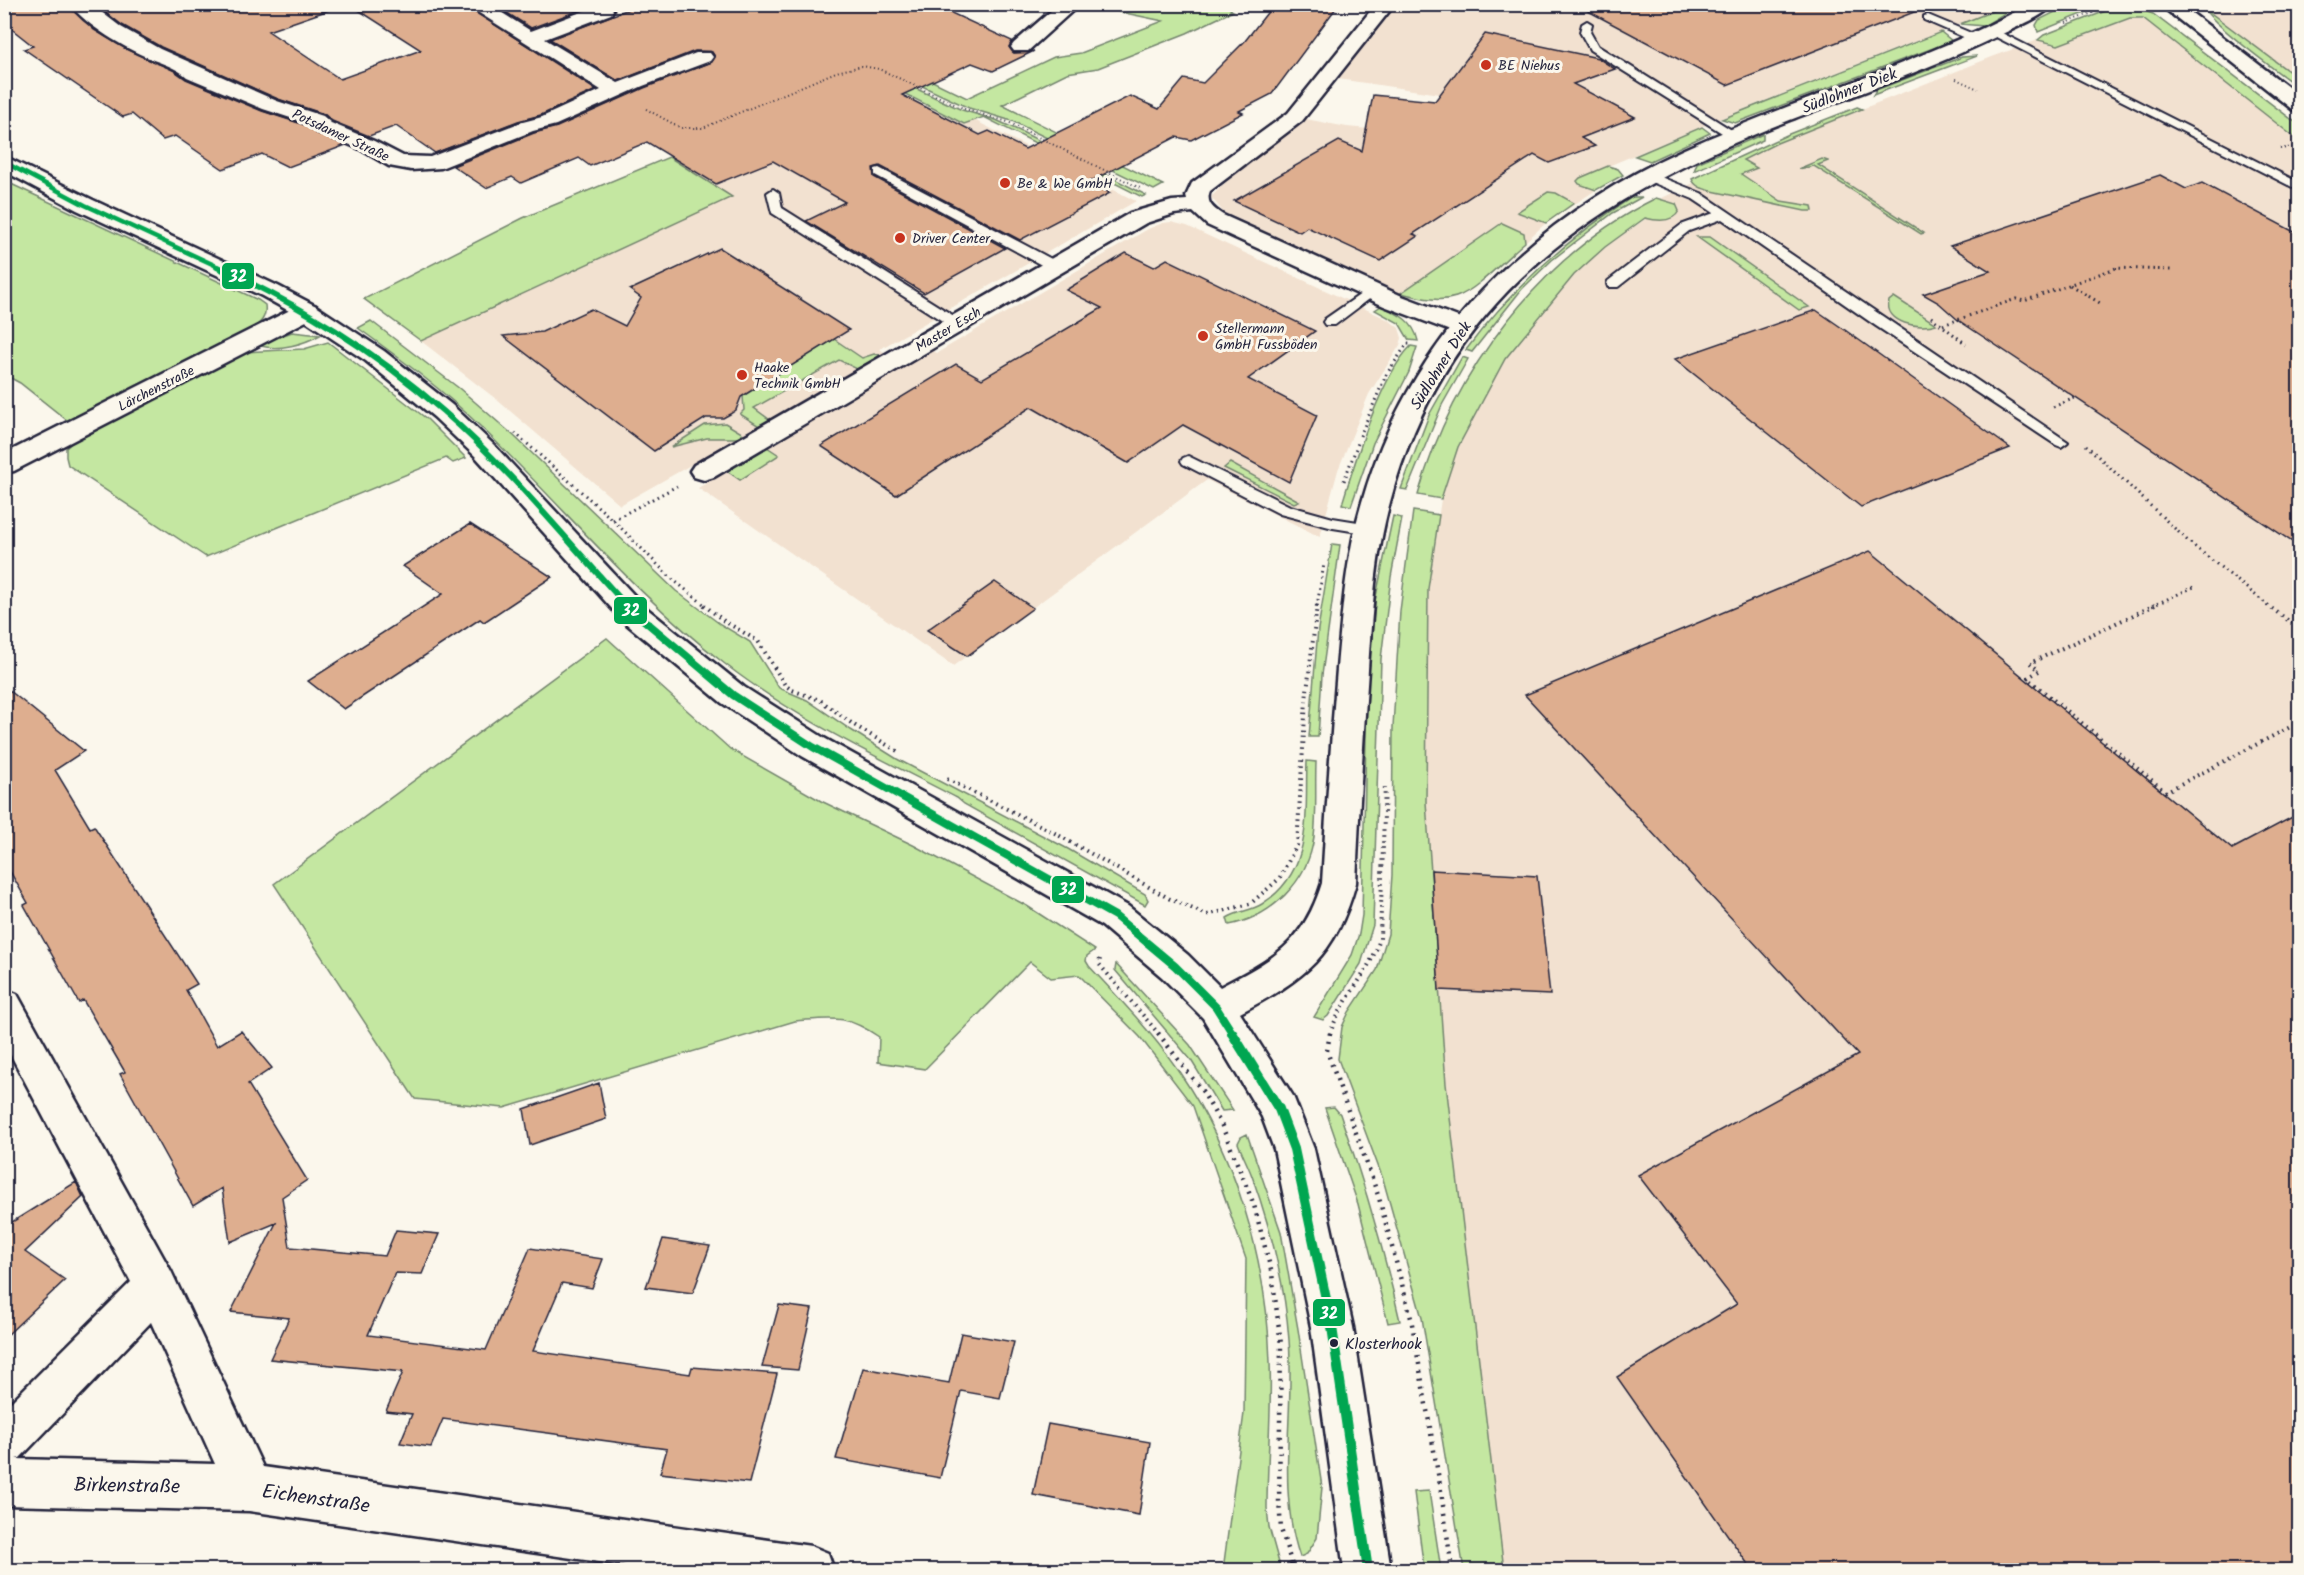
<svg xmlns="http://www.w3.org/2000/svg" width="2304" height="1575" viewBox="0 0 2304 1575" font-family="Kalam,sans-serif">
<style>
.built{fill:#f2e1d0}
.green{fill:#c4e7a1;stroke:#73846e;stroke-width:1.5}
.building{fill:#deae8f;stroke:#22223b;stroke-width:1.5}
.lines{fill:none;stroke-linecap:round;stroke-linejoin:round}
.lane-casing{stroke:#22223b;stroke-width:4}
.street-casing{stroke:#22223b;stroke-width:5}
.secondary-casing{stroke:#22223b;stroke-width:5}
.path-far3{stroke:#22223b;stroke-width:2;stroke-dasharray:1 3;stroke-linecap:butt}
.path-far2{stroke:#22223b;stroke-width:3;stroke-dasharray:1.5 4;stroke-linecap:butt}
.path-far1{stroke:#22223b;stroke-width:4;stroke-dasharray:1.5 4.5;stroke-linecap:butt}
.path{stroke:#22223b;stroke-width:4.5;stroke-dasharray:2 6;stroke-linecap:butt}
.lane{fill:#fbf7ec;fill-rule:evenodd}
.street{fill:#fbf7ec;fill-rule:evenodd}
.secondary{fill:#fbf7ec;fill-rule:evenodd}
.bus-1-far3-casing{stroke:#fbf7ec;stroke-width:8}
.bus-1-far2-casing{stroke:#fbf7ec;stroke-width:10}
.bus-1-far1-casing{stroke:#fbf7ec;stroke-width:12}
.bus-1-casing{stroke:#fbf7ec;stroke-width:14}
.bus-1-far3{stroke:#00a651;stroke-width:4.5}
.bus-1-far2{stroke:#00a651;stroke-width:6}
.bus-1-far1{stroke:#00a651;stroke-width:8}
.bus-1{stroke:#00a651;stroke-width:10}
.poi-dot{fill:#c8321e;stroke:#fbf7ec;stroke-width:2}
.bus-dot{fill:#22223b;stroke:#fbf7ec;stroke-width:2}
.labels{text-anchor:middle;stroke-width:6;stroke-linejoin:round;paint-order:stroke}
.far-poi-label{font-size:14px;fill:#22223b;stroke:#fbf7ec;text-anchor:start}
.far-street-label{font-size:14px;fill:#22223b;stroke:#fbf7ec}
.street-label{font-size:16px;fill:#22223b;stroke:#fbf7ec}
.near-bus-label{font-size:16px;fill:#22223b;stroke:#fbf7ec;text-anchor:start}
.near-street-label{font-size:20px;fill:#22223b;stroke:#fbf7ec}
.line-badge{stroke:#fbf7ec;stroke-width:2}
.badge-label{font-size:16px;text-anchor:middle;font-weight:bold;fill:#fff}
</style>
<rect width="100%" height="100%" fill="#fbf7ec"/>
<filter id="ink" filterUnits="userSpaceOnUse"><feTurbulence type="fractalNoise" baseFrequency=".0167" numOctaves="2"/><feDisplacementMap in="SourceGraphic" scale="12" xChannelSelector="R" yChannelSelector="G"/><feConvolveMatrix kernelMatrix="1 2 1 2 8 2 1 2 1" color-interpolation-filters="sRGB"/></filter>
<g filter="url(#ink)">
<path class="built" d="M1397 5H2008L1727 116 1580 178 1578 181 1579 184 1596 190 1546 223 1471 290 1455 298 1443 299 1400 293 1224 213 1211 197 1227 181 1306 119 1347 127 1465 138 1494 102 1338 79Z
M2203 5H2299V79L2208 11Z
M2134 17 2148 21 2299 141V1570H1504L1446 1084 1426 802 1428 589 1441 499 1458 447 1505 359 1574 275 1605 247 1644 220 1662 198 1777 143 1992 57 2038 40 2053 45 2062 44Z
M860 74 964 124 974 120 1136 201 880 349 885 353 770 420 620 505 496 399 421 341 731 197 669 157Z
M1171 222 1187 226 1389 320 1399 328 1402 338 1400 345 1369 394 1338 470 1320 537 1207 480 953 666 698 488 931 350 937 353 1148 229 1163 223Z"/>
<path class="green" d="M777 5 967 98 1054 57 1081 53 1163 21 1087 5H1163L1191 10 1197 5H1235L1230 10 1233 11 1187 33 1098 68 1067 73 1002 105 1163 185 1154 190 1012 121 969 108 886 69 690 124Z
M2008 5H2018L1984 26 1960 24Z
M2069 5H2079L2090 11 2038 32 2036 25 2039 20Z
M2202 5H2206L2211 10 2208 11 2299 79V88C2281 74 2207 21 2202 5Z
M2116 7 2136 8 2153 14 2299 125V141L2143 18H2130L2058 45 2038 40 2044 35Z
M1941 32 1952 41 1735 123 1722 119Z
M1977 56 1873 95 1876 90 1962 57Z
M876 70 962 110 996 120 1022 132 1146 195 1142 197 984 117 964 124 862 72Z
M1857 107 1862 109 1777 143 1743 160 1757 168 1741 174 1781 201 1812 206 1813 211H1805L1712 191C1704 189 1695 187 1692 179L1789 134Z
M1702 127 1710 133 1650 161 1635 156Z
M1763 134V140L1694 171 1697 163Z
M669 157 732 197 421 341 364 299 523 218Z
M1822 159 1828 161 1818 165 1924 233 1921 234 1814 166 1798 169Z
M1608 166 1618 169 1623 175 1596 190 1579 184 1577 181 1580 178Z
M9 183 258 300 265 305C267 319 259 324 249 331L68 421 20 383 5 375 4 185Z
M1548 192 1556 193 1574 203 1546 223 1517 212Z
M1632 197H1642L1613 213 1552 260 1522 289 1472 352 1466 350C1512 288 1567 239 1632 197Z
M1656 198 1676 204 1679 211C1673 223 1657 221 1645 218L1605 247 1574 275 1505 359 1458 447 1441 499 1418 495C1453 371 1540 256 1656 198Z
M1502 223 1524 233 1525 242C1507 257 1476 291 1456 297 1438 303 1418 297 1401 293Z
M1697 237H1710L1809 307 1799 310Z
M1894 297 1936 324C1920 330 1884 323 1889 301Z
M1381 306C1399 314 1414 321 1418 341L1409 340 1399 323 1375 310Z
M371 321 460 389 514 436 676 591 720 624 750 642 779 688 807 700 851 730 897 759 1068 849 1145 894 1148 900 1145 905 964 804 957 798C878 757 796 719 725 664 635 595 563 506 481 427 443 390 401 359 358 328Z
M292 332 320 335C304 344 279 351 261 346V343Z
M834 339 862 358 874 354 881 355 857 369 839 360 754 408 770 420 759 426 740 414 744 410 743 396Z
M328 342 427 419 466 458 453 463 446 458 206 557 68 465 66 457V448L81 434 244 352 304 349Z
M1411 346 1417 347 1409 372 1373 443 1351 506 1342 504C1355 462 1380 377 1411 346Z
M1462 357 1468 359 1442 405 1407 490 1401 489 1429 415Z
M725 423 745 435 740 438H707L671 447 705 425Z
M767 447 779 455 740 480 727 471Z
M1230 463 1299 501 1294 503 1224 468Z
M1413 511 1439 515 1428 589 1426 802 1446 1084 1504 1570H1464L1422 1318 1383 1179 1338 1059 1342 1027 1349 1012 1377 970 1388 934 1392 875 1393 727 1400 611Z
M1393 516 1402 518 1391 577 1381 659 1373 925 1361 964 1328 1016 1323 1020 1314 1017 1352 955 1359 934 1362 915 1367 692 1375 601Z
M1332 544 1340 545 1322 675 1318 737H1309L1318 629Z
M607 638 730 749 821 801 913 845 1027 906 1095 950 1087 956 1086 961 1089 966C1120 999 1152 1033 1178 1070 1236 1155 1267 1259 1270 1362 1272 1410 1267 1459 1267 1508L1269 1527 1281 1570H1223L1244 1413 1246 1259 1193 1106 1140 1037 1079 975 1051 978 1030 962 925 1069 878 1062 879 1037C845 1014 834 1018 795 1021L504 1108 415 1099 274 884Z
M1307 761 1316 762C1315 787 1317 813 1314 837 1308 882 1271 917 1229 925L1227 918C1238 911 1251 911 1262 904 1314 871 1305 814 1307 761Z
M1116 964 1190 1045 1233 1110 1222 1111 1191 1060 1115 970Z
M1334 1107 1340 1114C1364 1182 1384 1250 1400 1321L1388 1323 1358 1204 1325 1108Z
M1247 1134 1281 1232 1298 1329 1322 1487 1317 1538 1307 1554 1300 1557C1276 1488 1295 1412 1289 1340 1285 1284 1271 1229 1252 1176 1248 1165 1242 1154 1238 1143L1241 1137Z
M1429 1491 1441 1570H1424L1414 1492Z"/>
<path class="building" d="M4 4H68L94 30 128 50 173 70 186 79 262 111 308 126 316 133 346 145 288 167 262 154 223 169 175 136 163 140 132 114 123 117 24 49 33 46 4 23Z
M95 4H328L329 10 268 31 340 79 421 50 349 4H463L596 90 541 115 518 121 435 153 396 126 369 136 332 121 324 114 278 99 161 47 122 25Z
M493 4H589L591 6 531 28Z
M642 4H932L1012 41 1009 47 1014 53 1034 51 993 71 972 63 902 95 980 135 989 131 1025 149 1130 96 1159 109 1184 79 1203 83 1245 41 1274 4H1339L1272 94 1239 111 1243 113 1191 140 1176 137 1089 182 1110 193 1020 240 880 166 873 168 874 177 1005 248 924 293 806 221 845 202 773 161 716 184 647 142 590 166 579 158 521 183 512 177 486 188 453 166 534 133 557 127 644 88 712 62 715 57 712 52 695 51 618 81 550 39Z
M1575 4H1927V7L1727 85Z
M1485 34 1598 58 1615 69 1573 84 1635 117 1581 138 1595 146 1549 163 1534 155 1413 234 1418 236 1380 261 1307 227 1300 232 1234 201 1339 141 1362 151 1373 95 1435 101Z
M2160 175 2186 189 2202 183 2300 235V547L1958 320 1939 303 1923 294 1990 271 1950 246Z
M720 248 849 330 741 397 736 410 730 414 723 418H706L654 451 503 336 542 332 591 309 625 326 641 298 630 290Z
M1126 253 1154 267 1167 259 1315 331 1248 379 1317 415 1289 482 1183 425 1128 463 1031 407 896 495 821 446 956 364 982 379 1102 308 1066 290Z
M1816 310 1845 330 2010 448 1861 507 1675 359Z
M470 524 552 577 484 622 480 619 344 709 308 681 443 594 403 566Z
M1870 551 2232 849 2300 813V1570H1752L1617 1377 1737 1304 1638 1175 1858 1055 1525 695Z
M995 582 1033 608 967 656 927 630Z
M4 686 84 751 55 770 90 828 94 826 197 984 186 990 217 1046 241 1031 272 1068 248 1084 307 1180 282 1197 290 1247 385 1256 396 1230 439 1234 422 1274 395 1273 368 1335 486 1350 530 1248 603 1259 592 1288 562 1283 533 1351 690 1374 692 1367 777 1374 749 1483 660 1473 667 1449 443 1419 431 1447 400 1443 412 1414 386 1411 403 1372 270 1359 289 1318 231 1312 276 1223 230 1242 222 1188 193 1206 120 1074 125 1072 83 1000 79 1003 24 905 28 903 4 861Z
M1431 870 1537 876 1550 995 1439 990Z
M599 1083 606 1119 530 1145 524 1109Z
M76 1182 83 1197 25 1252 65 1280 4 1338V1227Z
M663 1239 710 1246 693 1293 646 1287Z
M779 1305 812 1309 798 1370 762 1367Z
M961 1333 1014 1342 1000 1398 961 1391 940 1478 836 1459 863 1368 949 1383Z
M1048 1424 1150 1442 1139 1515 1033 1495Z"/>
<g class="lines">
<defs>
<path id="lane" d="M1928 15 1983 38 1984 40 1975 42 1924 20V16Z
M1587 21 1592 24 1590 32 1598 46 1738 134V138H1730L1590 50 1580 32 1582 24Z
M1996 30 2300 183V191L1992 35 1991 33Z
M879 168 1059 263 1060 266 1059 269H1049L875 175V169Z
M1648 172 1701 193 2068 442 2061 447 2056 445 1876 326 1722 219 1689 231 1618 287H1608L1607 284 1608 281 1681 225 1714 213 1693 199 1644 179V173Z
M773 189 779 193 782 208 962 321 964 324 962 327H952L772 213 767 193Z
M1371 287 1378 291 1376 294 1335 325H1325L1323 322 1325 319Z
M1188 456 1290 506 1333 518 1370 524 1378 529 1370 534 1333 528 1280 514 1183 464 1181 461 1183 458Z"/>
<path id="street" d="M70 4H91L121 27 160 49 277 101 323 116 331 123 374 141 403 156 430 157 519 123 542 117 601 90 465 4H488L531 31 597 6H611L613 10 611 14 545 39 618 83 696 53H710L713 57 710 61 643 86 556 125 533 131 441 168 411 170 389 166 360 149 317 131 309 124 263 109 187 77C176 67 162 64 149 58 125 48 86 26 70 4Z
M1059 4H1080L1028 51H1014L1011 47 1014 43Z
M1376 4H1395L1302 121 1210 191C1205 203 1214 209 1223 215L1402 296 1471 322 1474 327 1471 332 1462 334 1453 332 1384 306 1207 225 1193 212 1174 214 1146 223 714 477 704 480 694 477 690 471 694 465 1130 213 1172 201 1187 200 1186 196 1192 183 1288 113Z
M307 304 316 306 319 311 316 316 14 471 4 473V454L298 306Z
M4 989 17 994 171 1271 263 1467 811 1546 828 1553 834 1570H654L249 1511 4 1505V1409L131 1282 4 1042ZM151 1322 215 1464 16 1459 20 1458Z"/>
<path id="secondary" d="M2030 4H2054C2041 18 2017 27 2000 35 1932 68 1860 93 1790 120 1601 193 1445 295 1390 502 1375 556 1372 614 1368 670 1363 741 1359 812 1356 883 1335 957 1306 978 1240 1013L1293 1096 1314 1149 1353 1327 1391 1570H1344L1311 1327 1274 1149 1262 1117 1203 1018 1162 977 1102 926 802 756 722 703 623 621 475 456 434 417 366 361 298 316 262 296 77 210 4 171V156L93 200 278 286 316 306 384 351 452 405 493 444 645 607 744 687 824 738 1128 906 1188 955 1220 987C1274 959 1303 944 1322 883 1326 812 1331 741 1337 669 1342 613 1346 556 1362 502 1409 337 1530 220 1682 150 1797 98 1919 65 2030 4Z
M2159 4H2180L2300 96V112L2293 110Z"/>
</defs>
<use href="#lane" class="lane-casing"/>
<use href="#street" class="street-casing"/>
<use href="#secondary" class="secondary-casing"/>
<path class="path-far3" d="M2085 4 2098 10
M2066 23 2111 6 2139 7
M1956 79 1978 89
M646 109 681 128H703L836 72 862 66 879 69 965 109 1008 122 1140 188
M2280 149 2300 146
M2116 268H2119"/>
<path class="path-far2" d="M2070 285 2100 303
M1931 317 1966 344
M1943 325 2016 299 2024 301 2116 268 2171 270
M2053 407 2075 398
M515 433 613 520 671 578 706 606
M1360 436 1386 375 1407 344H1413
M2086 445 2189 542 2269 606
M1344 481 1358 443
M613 520 677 486
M1317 606 1324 564
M2152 606 2196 586"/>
<path class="path-far1" d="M704 605 724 621 758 641 785 685 792 690 820 700 854 725 899 752
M2155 605 2030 663 2039 671 2027 678 2166 792
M2267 605 2300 629
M947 779 1053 832 1170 899 1207 915 1250 904 1279 879 1297 845 1306 700 1317 605
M2165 792 2300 722
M1100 959 1099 964 1159 1034
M1330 1034C1341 1000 1369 974 1380 939L1385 783"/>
<path class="path" d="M1158 1033 1203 1092 1222 1126 1254 1205 1272 1274 1281 1344 1279 1501 1281 1529 1292 1565
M1330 1033 1327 1051 1379 1198 1411 1318 1441 1491 1452 1570"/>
<use href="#lane" class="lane"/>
<use href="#street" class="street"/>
<use href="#secondary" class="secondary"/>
<defs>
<path id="bus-1-far3" d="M4 162 85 205 221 268"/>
<path id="bus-1-far2" d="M217 267C302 306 372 349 443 411 510 469 567 541 627 606"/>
<path id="bus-1-far1" d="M626 605 733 695 813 747 1115 916 1175 966 1216 1007 1233 1034"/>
<path id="bus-1" d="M1232 1033 1279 1109 1294 1149 1332 1327 1368 1570"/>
</defs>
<use href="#bus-1-far3" class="bus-1-far3-casing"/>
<use href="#bus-1-far2" class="bus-1-far2-casing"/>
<use href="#bus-1-far1" class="bus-1-far1-casing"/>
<use href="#bus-1" class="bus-1-casing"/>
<use href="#bus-1-far3" class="bus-1-far3"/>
<use href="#bus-1-far2" class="bus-1-far2"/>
<use href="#bus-1-far1" class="bus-1-far1"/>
<use href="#bus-1" class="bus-1"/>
</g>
</g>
<g class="poi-dot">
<circle cx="1486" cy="65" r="6"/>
<circle cx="1005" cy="183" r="6"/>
<circle cx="900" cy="238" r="6"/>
<circle cx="1203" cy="336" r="6"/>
<circle cx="742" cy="375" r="6"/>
</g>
<circle class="bus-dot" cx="1334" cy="1343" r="5"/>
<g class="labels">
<g class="far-poi-label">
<text x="1498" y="70">BE Niehus</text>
<text x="1017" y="188">Be &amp; We GmbH</text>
<text x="912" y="243">Driver Center</text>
<text x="1215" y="333">Stellermann<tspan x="1215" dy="16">GmbH Fussböden</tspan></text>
<text x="754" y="372">Haake<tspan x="754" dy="16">Technik GmbH</tspan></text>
</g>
<g class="far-street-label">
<text transform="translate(341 135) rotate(25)" y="5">Potsdamer Straße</text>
<text transform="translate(948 329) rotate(-31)" y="5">Master Esch</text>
<text transform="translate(156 388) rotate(-27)" y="5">Lärchenstraße</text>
</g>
<g class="street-label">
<text transform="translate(1849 90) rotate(-21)" y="6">Südlohner Diek</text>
<text transform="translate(1440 365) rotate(-58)" y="6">Südlohner Diek</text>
</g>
<g class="near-bus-label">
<text x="1345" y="1349">Klosterhook</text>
</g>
<g class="near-street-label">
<text transform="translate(127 1485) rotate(1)" y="7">Birkenstraße</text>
<text transform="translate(316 1498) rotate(8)" y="7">Eichenstraße</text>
</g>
</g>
<g class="line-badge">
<rect x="221" y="262" width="34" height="28" rx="6" fill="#00a651"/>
<rect x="613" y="596" width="35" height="29" rx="6" fill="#00a651"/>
<rect x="1051" y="875" width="34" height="29" rx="6" fill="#00a651"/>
<rect x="1312" y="1298" width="34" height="29" rx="6" fill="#00a651"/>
</g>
<g class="badge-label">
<text x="238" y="282">32</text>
<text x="631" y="616">32</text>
<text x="1068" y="895">32</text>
<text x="1329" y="1319">32</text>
</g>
<rect width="2304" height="1575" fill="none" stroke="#fbf7ec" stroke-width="24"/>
<rect x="12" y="12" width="2280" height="1551" fill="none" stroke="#22223b" stroke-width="2" filter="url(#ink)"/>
</svg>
